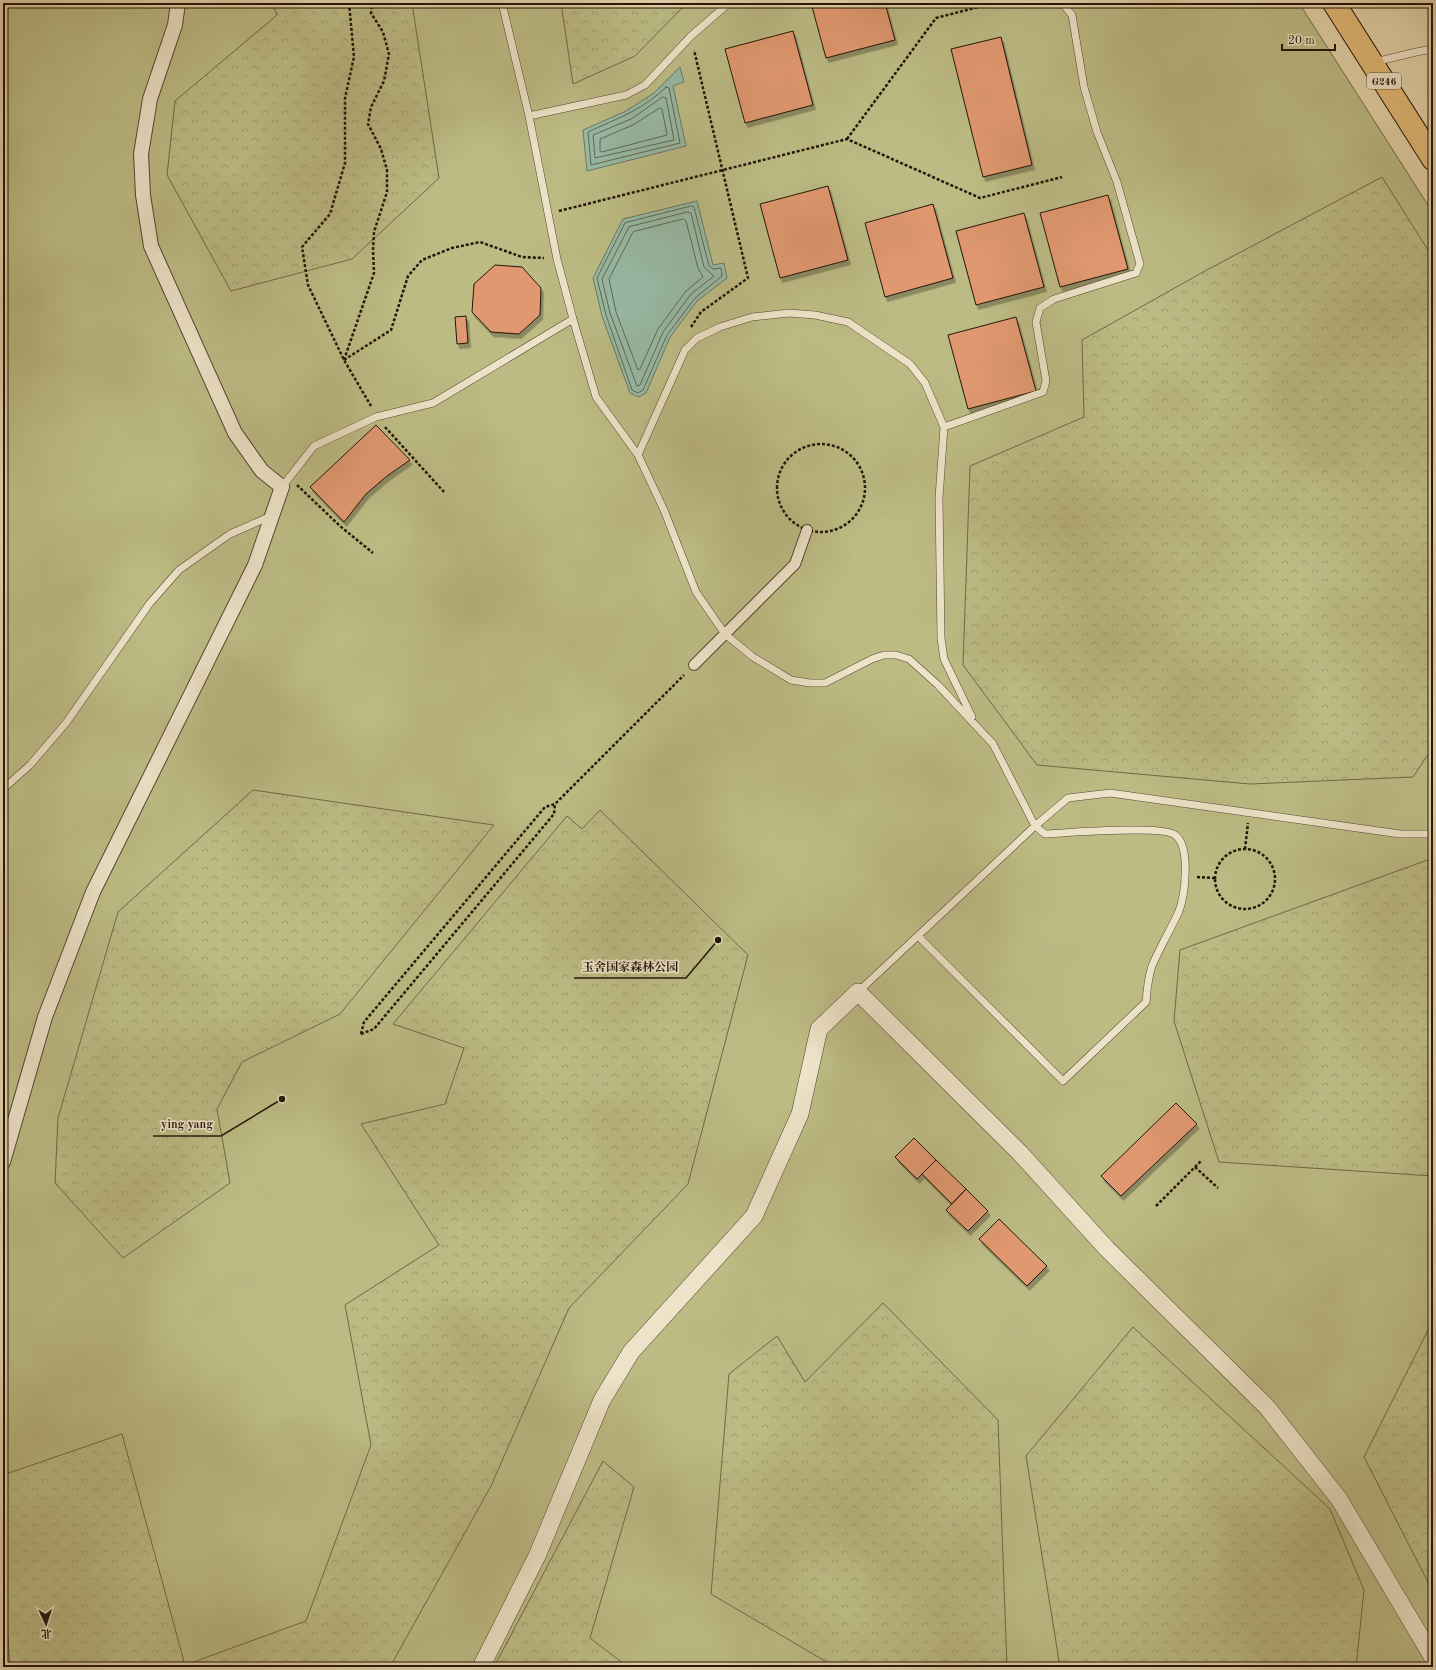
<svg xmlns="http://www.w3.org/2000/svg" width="1436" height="1670" viewBox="0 0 1436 1670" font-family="'Old Standard TT','Noto Serif SC',serif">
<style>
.green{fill:#bcbb84;stroke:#706846}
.forest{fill:url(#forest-crowns);stroke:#706846}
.water{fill:#97b9a4;stroke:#697766}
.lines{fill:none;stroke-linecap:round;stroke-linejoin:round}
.shore{stroke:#5d6756;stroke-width:1}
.building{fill:#e09870;stroke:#231509;filter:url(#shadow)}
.service-casing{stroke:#544532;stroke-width:8}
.pedestrian-casing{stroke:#544532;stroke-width:12}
.minor-casing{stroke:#544532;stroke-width:16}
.tertiary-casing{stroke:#544532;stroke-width:18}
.trunk-casing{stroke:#231509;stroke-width:24}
.path{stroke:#231509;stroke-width:2.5;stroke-dasharray:3 2;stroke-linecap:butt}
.service{stroke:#eee3c8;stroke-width:7}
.pedestrian{stroke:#eee3c8;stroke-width:10}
.minor{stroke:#eee3c8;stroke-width:14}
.tertiary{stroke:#eee3c8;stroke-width:17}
.trunk{stroke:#e2ba76;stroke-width:22}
.labels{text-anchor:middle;stroke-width:3.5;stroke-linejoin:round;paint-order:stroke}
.shield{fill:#eee3c8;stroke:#605342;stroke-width:1}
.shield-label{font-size:10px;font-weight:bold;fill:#231509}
.leader{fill:none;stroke:#231509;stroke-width:1.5}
.callout-dot{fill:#231509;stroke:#eee3c8;stroke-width:1.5}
.callout-label{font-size:12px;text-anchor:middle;font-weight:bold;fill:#231509;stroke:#eee3c8;stroke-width:3.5;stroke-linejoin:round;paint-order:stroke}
</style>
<defs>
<pattern id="forest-crowns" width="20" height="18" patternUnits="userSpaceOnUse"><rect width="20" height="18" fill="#bcbb84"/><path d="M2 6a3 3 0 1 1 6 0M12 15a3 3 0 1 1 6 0" fill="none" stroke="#a1a071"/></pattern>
<filter id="shadow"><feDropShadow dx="2.5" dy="4.5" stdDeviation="0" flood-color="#0004"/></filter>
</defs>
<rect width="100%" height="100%" fill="#e5d4ab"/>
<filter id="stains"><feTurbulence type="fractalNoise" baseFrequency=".005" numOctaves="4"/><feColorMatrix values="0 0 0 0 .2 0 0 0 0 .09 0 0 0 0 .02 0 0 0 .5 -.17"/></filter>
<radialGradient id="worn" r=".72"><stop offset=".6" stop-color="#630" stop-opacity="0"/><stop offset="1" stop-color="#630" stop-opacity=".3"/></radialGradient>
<path class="green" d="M3 3H1299L1433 213V1667H3Z"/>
<path class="forest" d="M272 3H412L439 178 352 259 231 291 167 175 175 101 277 15Z
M561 3H687L635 56 573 84Z
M1382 177 1433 258V747L1413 777 1250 784 1037 765 963 665 970 466 1084 417 1082 340 1205 271Z
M253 790 494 825 340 1014 242 1062 217 1109 230 1183 123 1258 55 1183 58 1118 118 912Z
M600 810 748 955 688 1184 569 1308 491 1486 390 1667H10L3 1562V1475L122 1434 185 1665 306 1621 371 1445 345 1305 439 1245 361 1124 445 1104 464 1048 393 1024 567 816 582 829Z
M1433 858V1176L1219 1162 1174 1021 1180 950Z
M883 1303 998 1420 1007 1667H830L825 1661 711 1594 729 1374 777 1336 805 1382Z
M1433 1320V1592L1364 1457Z
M1133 1327 1330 1509 1364 1590 1356 1667H1060L1026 1456Z
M603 1461 634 1487 590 1638 628 1667H494Z"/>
<path class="water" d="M680 67 684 82 673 86 686 146 587 171 583 130 626 111 654 93Z
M697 201 713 265 724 263 727 278 697 301 670 337 646 393 639 397 630 393 602 316 593 278 623 219Z"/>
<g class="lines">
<path class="shore" d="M666 87 669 88 680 143 591 165 588 132C616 119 643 110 666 87Z
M663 97 666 98 674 140 595 158 593 135 631 119Z
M660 108 662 109 667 135 602 152 600 151V139L633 125Z
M692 206 694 207 709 266 713 269 721 268 722 276 695 298 667 335 643 390 638 393 632 390 606 315 597 278 625 223Z
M688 212 691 213 704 267 714 276 691 294 663 332 640 385 637 386 610 313 602 279 629 227Z
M684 219 686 221 698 268 703 277 686 291 658 329 640 369 638 370 616 312 609 279 633 232Z"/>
</g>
<path class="building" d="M811 3H885L895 40 826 58Z
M793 31 813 105 745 123 725 49Z
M1001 37 1032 165 983 177 951 49Z
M828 186 848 260 780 278 760 204Z
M1108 195 1128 269 1060 287 1040 213Z
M933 204 953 278 885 297 865 223Z
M1024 213 1044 287 976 305 956 231Z
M495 265 522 267 541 288 540 315 519 334 491 332 472 312 474 284Z
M466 316 468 343 457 344 455 317Z
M1016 317 1036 391 968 409 948 335Z
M376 425 410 460 387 476 366 494 344 522 310 487Z
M1176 1103 1197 1124 1121 1196 1101 1176Z
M914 1138 936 1160 917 1179 895 1157Z
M936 1160 966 1189 952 1204 922 1174Z
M966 1189 988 1211 968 1231 946 1210Z
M999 1219 1047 1266 1027 1286 979 1239Z"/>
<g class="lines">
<defs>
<path id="service" d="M502 3 529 116 557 259 573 319 596 397 638 455 664 510 696 592 725 634 753 657 791 680 810 683H825L872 659 884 655H896L909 659 938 685 993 744 1035 826 1045 834C1066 833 1162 825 1175 835 1191 846 1185 895 1179 911 1171 929 1160 947 1152 966 1148 977 1147 990 1146 1002L1063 1081 918 936
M1009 3H1029
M1375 62 1416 52 1433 49
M529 116 626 95 645 85 691 36 729 3
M944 427 1043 392 1046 381 1036 322 1040 308 1054 299 1136 273 1140 264 1117 182 1097 132 1084 87 1072 15 1062 3
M638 455 685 350 697 338 720 327 752 317 789 313 815 315 848 322 910 364 925 383 944 427 939 498 941 638 944 659 972 717
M282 487 314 446 376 417 433 403 573 319
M3 789 30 765 66 723 150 603 179 570 230 534 271 516
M858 992 1035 826 1068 798 1110 793 1400 834H1433"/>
<path id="pedestrian" d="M694 665 795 564 807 530"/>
<path id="minor" d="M3 1162 45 1017 93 892 255 565 282 487 262 471 235 433 151 246 143 195 141 154 150 99 175 25 178 3"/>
<path id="tertiary" d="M481 1667 537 1556 602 1400 631 1352 754 1216 800 1114 819 1029 858 992 1020 1153 1107 1249 1267 1407 1339 1499 1433 1658"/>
<path id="trunk" d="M1334 3 1433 159"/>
</defs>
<use href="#service" class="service-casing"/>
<use href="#pedestrian" class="pedestrian-casing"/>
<use href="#minor" class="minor-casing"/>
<use href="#tertiary" class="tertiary-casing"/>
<use href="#trunk" class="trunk-casing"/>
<path class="path" d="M349 3 354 57 345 98V163L330 214 302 247 308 285 344 360 371 406
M847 139 936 18 986 5 987 3
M559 211 847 139 980 198 1062 177
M691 327 701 312 748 278 694 50
M344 360 374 273 373 250 374 232 387 192V170L381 149 368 124 371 107 384 81 389 54 383 32 371 13 372 3
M344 360 391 330 408 276 422 260 452 248 480 242 522 257 544 258
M385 427 444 492
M777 488a44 44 0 1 1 88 0a44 44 0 1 1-88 0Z
M297 485 340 526 373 553
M1215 879a30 30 0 1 1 60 0a30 30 0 1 1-60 0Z
M1245 849 1248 823
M1197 877 1214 878
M361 1034 364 1022 545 807 555 804 684 675
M361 1034 374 1029 554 814 555 804
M1195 1167 1218 1188
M1156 1206 1202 1160"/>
<use href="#service" class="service"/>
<use href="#pedestrian" class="pedestrian"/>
<use href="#minor" class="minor"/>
<use href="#tertiary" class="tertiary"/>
<use href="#trunk" class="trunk"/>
</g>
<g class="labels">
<rect class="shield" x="1367" y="73" width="34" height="16" rx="3"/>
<g class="shield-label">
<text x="1384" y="85">G246</text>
</g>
</g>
<path class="leader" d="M718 940L686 978H574M282 1099L221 1136H153"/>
<g class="callout-dot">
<circle cx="718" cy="940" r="4"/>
<circle cx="282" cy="1099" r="4"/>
</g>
<g class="callout-label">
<text x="630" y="971">玉舍国家森林公园</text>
<text x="187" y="1128">ying yang</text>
</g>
<rect width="1436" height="1670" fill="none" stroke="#e5d4ab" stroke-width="16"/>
<rect x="4" y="4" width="1428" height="1662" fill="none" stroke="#231509" stroke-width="2"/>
<rect x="8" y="8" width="1420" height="1654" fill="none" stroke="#231509"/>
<g transform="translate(46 1624) rotate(177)" stroke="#eee3c8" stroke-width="3" paint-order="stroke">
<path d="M0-3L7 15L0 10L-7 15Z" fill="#231509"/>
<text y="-6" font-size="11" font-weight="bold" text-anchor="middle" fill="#231509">北</text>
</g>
<path d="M1282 44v6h53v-6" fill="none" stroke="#231509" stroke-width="2"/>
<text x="1288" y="44" font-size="12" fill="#231509" stroke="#eee3c8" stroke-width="3" paint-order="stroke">20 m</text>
<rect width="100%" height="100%" filter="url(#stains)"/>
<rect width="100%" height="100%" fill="url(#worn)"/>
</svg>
